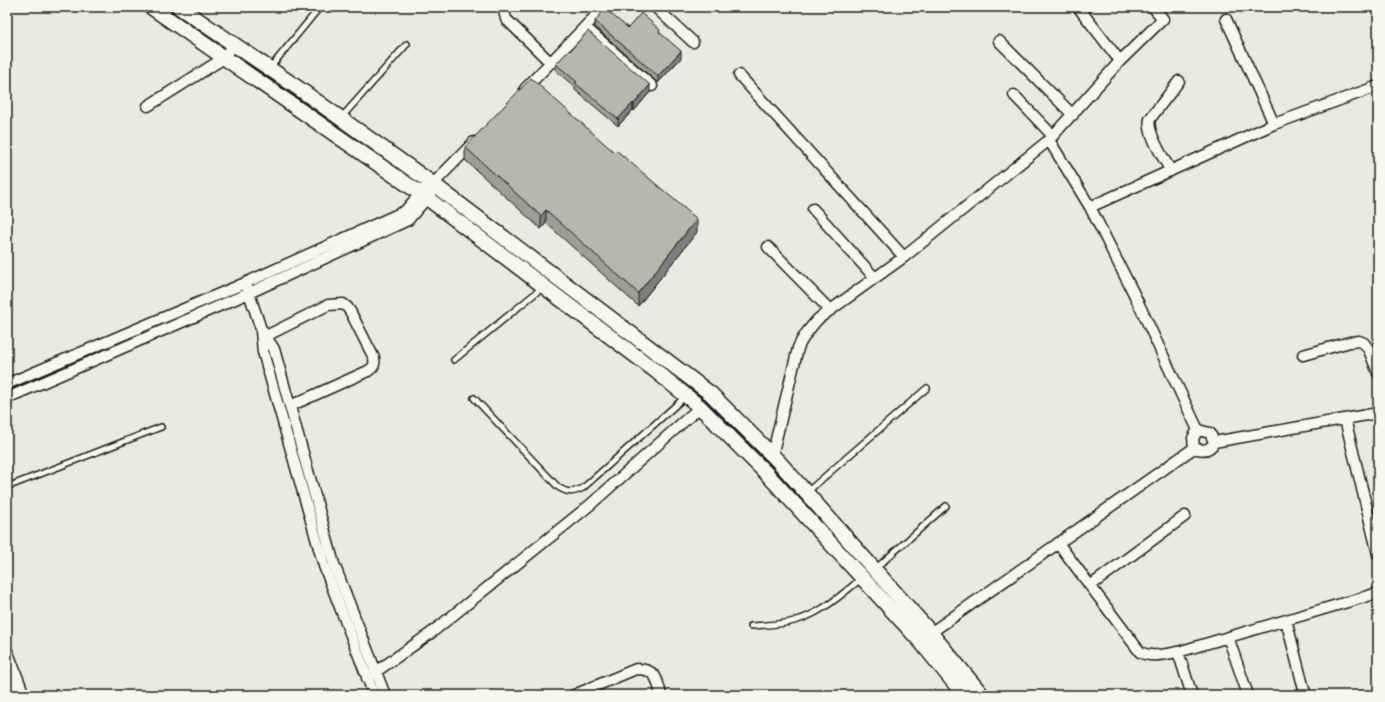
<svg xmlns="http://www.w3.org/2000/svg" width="1385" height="702" viewBox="0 0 1385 702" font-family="Kalam,sans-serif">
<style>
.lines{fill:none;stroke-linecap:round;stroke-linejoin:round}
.service-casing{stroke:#1c1c1c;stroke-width:8}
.minor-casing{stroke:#1c1c1c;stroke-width:13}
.tertiary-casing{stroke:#1c1c1c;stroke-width:15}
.secondary-casing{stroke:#1c1c1c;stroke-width:17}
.service{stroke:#f6f6f2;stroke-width:5}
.minor{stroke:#f6f6f2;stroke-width:10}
.tertiary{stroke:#f6f6f2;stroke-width:12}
.secondary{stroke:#f6f6f2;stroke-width:14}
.wall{fill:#9d9d9a;stroke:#1c1c1c}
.shaded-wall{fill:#7f7f7d;stroke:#1c1c1c}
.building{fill:#b6b6b3;stroke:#1c1c1c}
</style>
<rect width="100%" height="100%" fill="#e9e9e5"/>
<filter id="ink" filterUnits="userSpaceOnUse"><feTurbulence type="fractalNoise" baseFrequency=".025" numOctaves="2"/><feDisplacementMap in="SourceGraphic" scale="8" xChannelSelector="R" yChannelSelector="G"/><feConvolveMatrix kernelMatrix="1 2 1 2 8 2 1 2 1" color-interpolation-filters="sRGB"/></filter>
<g filter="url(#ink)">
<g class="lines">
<defs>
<path id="service" d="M270 68 320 7
M341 118 407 44
M454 360 543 287
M474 398 558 487C567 493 573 493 583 488L685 397
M7 487 161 427
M807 492 927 388
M875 569 946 506
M751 626C765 625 781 625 794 621 821 614 841 595 862 578"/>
<path id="minor" d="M506 7 504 11 506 19 551 63
M655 7 693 42
M1078 7 1120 61
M1226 19 1274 124
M585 27 652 86
M999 41 1073 115
M739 75 904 257
M525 89 604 7
M1014 95 1053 136
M148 106 224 58 234 44
M1049 140 1090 207 1135 296 1198 430
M1171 171C1164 159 1146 132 1150 119L1179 81
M433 184 474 142
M1090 207 1274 124 1378 86
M813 209 875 278
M768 247 830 310
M247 287 261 329 274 349 334 564 385 695
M261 331 263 352 324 566 374 695
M266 336 328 305 343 304 347 307 350 311 374 358C375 365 374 367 368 371L290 406
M1303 355 1350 342 1359 341 1364 343 1369 350 1378 373
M7 384 245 283 405 211 425 188
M7 398 249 293 408 220 431 193
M1345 419 1378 554
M1214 442 1378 413
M1194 448C1203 451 1210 451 1214 442L1210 433 1198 430
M1194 448 1193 438 1198 430
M772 456 798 348C803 336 810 328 818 319L904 257 1049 140 1120 61 1163 19 1153 7
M1058 543 1140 652C1151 658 1166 654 1178 652
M1090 586 1185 516
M1286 620 1305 693
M926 636 1194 448
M1228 637 1248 695
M367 678 431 633 590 505 700 407
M574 695 636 669C656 669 657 678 661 695
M1192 695 1178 652 1378 593"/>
<path id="tertiary" d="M7 653 23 695
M7 682 12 695"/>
<path id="secondary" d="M151 7 427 198 657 372 700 407 767 474 920 641 964 695
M179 7 298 88 433 184 711 394 778 461 930 632 982 695"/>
</defs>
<use href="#service" class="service-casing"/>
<use href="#minor" class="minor-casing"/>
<use href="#tertiary" class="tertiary-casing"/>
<use href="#secondary" class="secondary-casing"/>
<use href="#service" class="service"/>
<use href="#minor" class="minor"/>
<use href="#tertiary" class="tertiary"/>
<use href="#secondary" class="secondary"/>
</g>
<path class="wall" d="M595 21 628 28 660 33 681 58 658 83 595 27Z
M570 51 650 92 634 111 633 110 618 126 575 90V87L556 71V64Z
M465 147 697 232 638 306 546 223 541 229 465 160Z"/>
<path class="shaded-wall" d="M681 51V58L658 83V76Z
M650 85V92L634 111V104Z
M633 103V110L618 126V119Z
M546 210V223L541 229V216Z
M697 219V232L638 306V293Z"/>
<path class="building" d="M605 9 628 28 641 13 660 30 659 32 681 51 658 76 595 21Z
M588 31 650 85 634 104 633 103 618 119 575 83 577 82 556 64 569 50 570 51Z
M531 78 614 152 616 150 697 219 638 293 546 210 541 216 465 147Z"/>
</g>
<rect width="1385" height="702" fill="none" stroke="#f6f6f2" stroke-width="24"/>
<rect x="12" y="12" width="1361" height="678" fill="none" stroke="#1c1c1c" stroke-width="1.5" filter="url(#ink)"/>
</svg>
